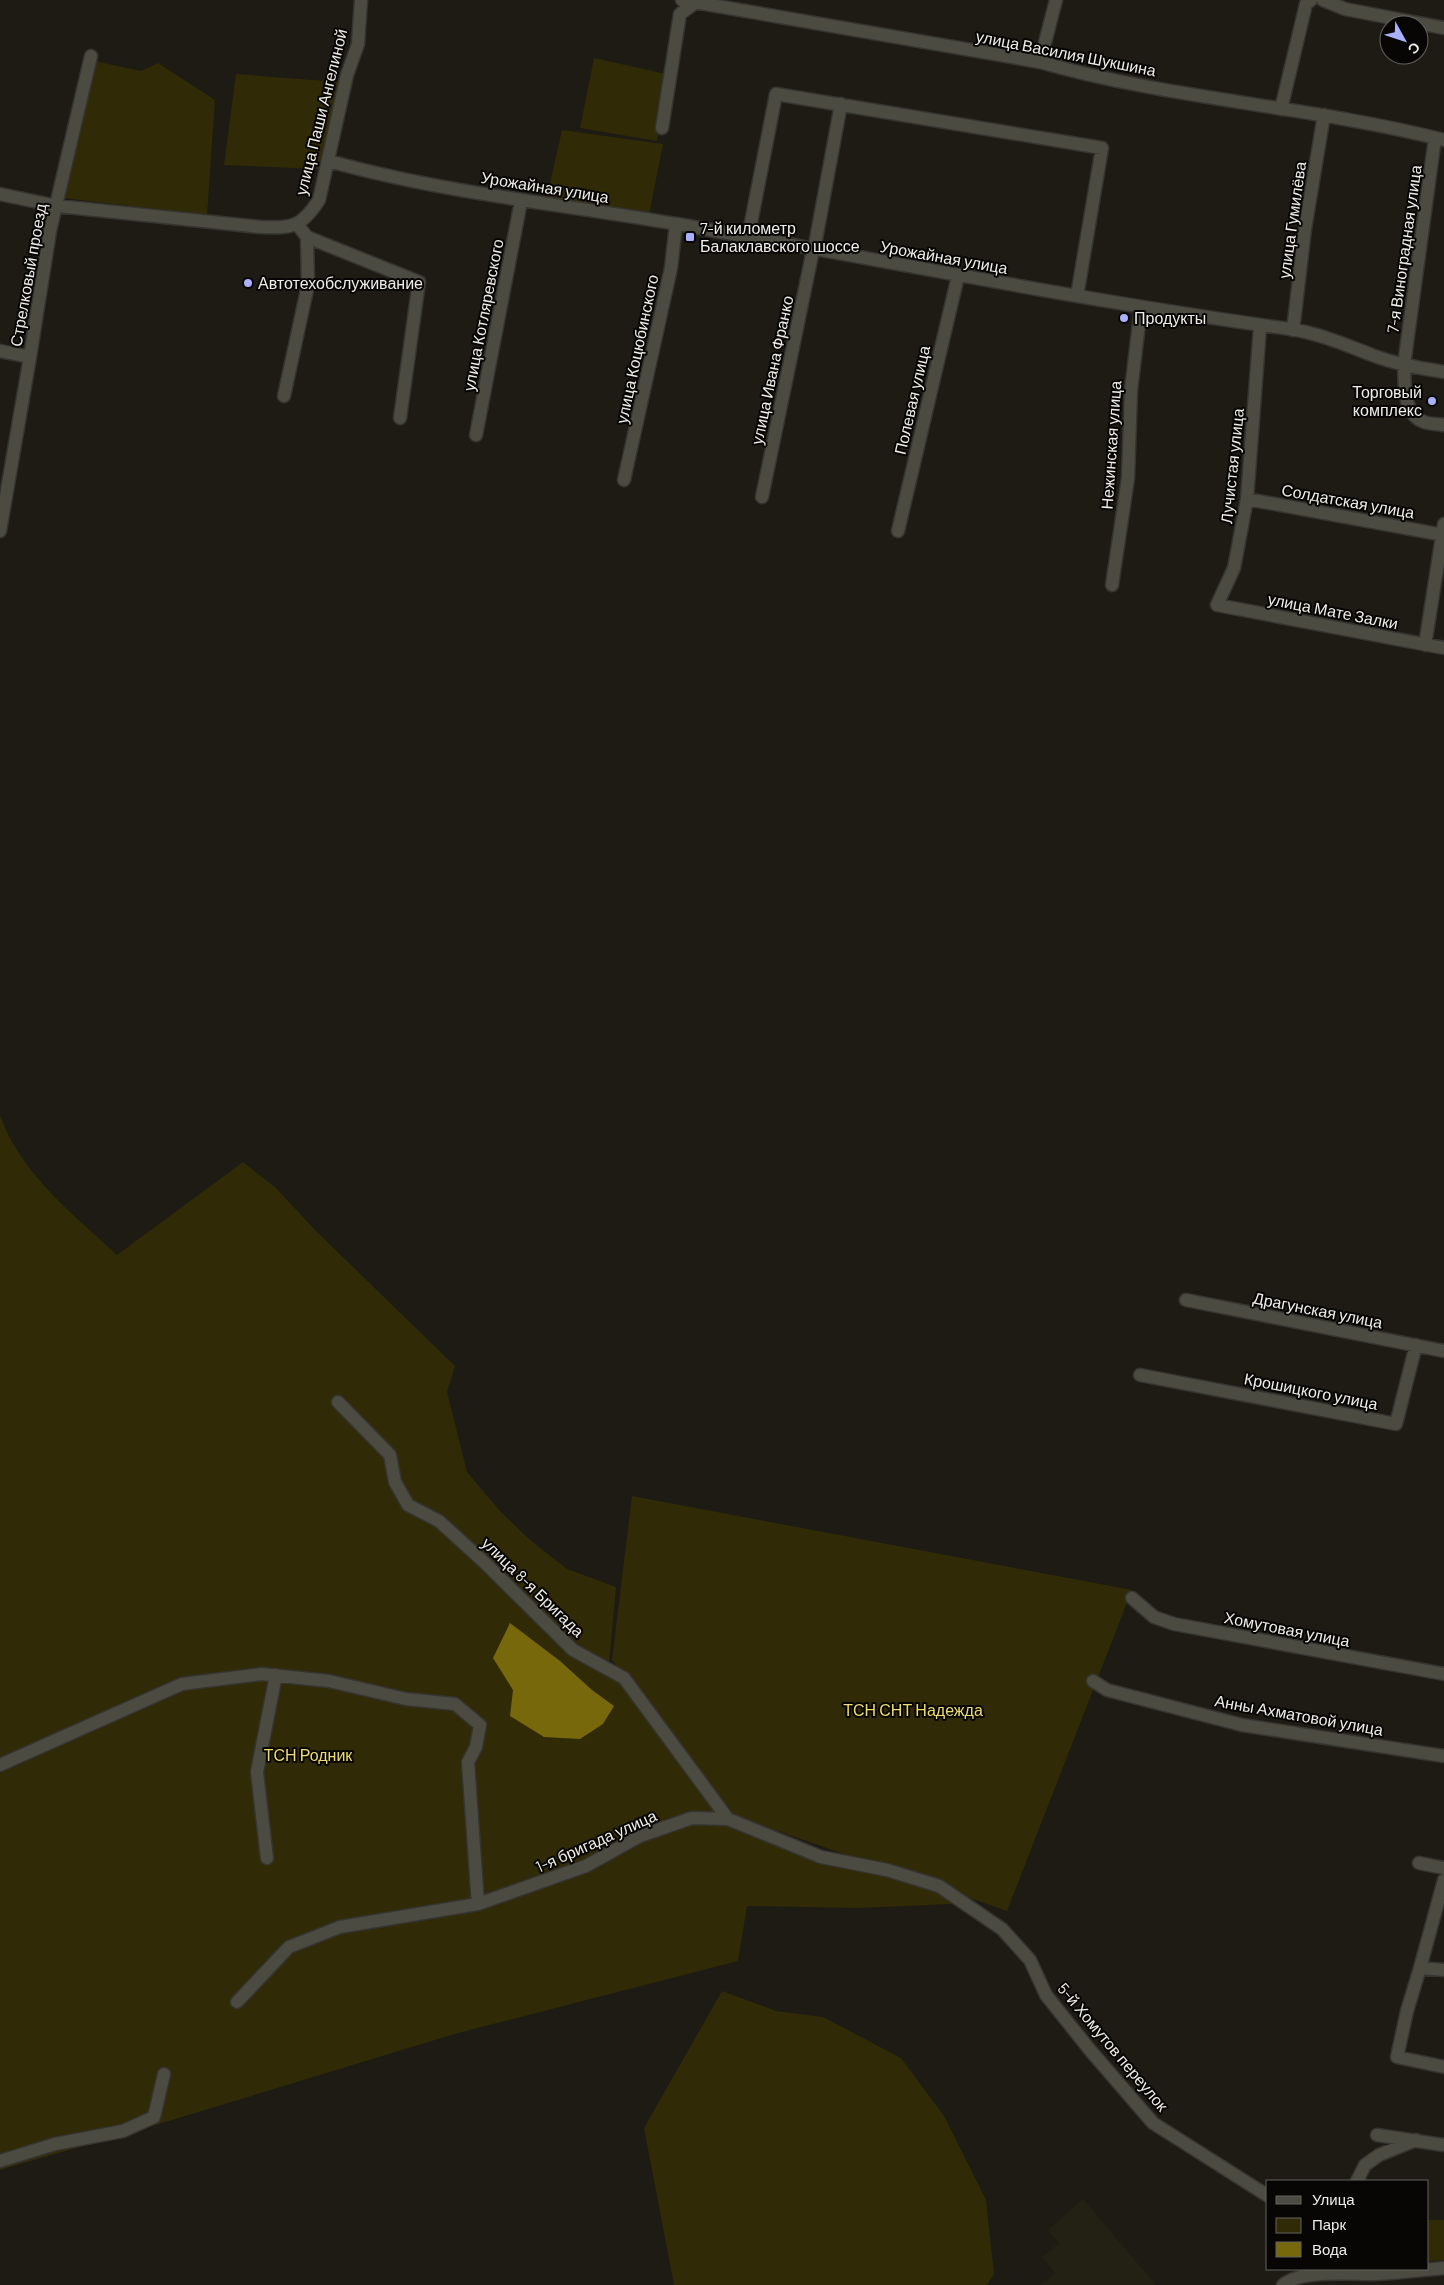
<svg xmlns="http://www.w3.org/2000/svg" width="1444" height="2285" viewBox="0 0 1444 2285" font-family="Barlow,sans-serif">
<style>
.built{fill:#232113}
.green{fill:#302a06}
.water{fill:#77690b}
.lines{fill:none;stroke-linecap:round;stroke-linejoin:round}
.minor-casing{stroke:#353430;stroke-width:15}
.minor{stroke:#4c4b42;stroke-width:12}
.poi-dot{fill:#aab0fc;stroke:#070604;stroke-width:2}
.labels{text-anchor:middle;stroke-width:4;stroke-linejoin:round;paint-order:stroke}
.street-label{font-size:16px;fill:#eeede8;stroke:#070604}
.poi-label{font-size:16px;fill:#eeede8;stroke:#070604;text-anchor:start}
.park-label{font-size:16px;fill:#efdd6d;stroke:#070604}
</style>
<rect width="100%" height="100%" fill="#1d1b14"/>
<path class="built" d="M1083 2199 1156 2285H1041L1055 2273 1042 2257 1059 2243 1048 2230Z"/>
<path class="green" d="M594 58 666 74 657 141 580 128Z
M95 61 141 71 158 63 215 100 207 215 63 198Z
M236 74 338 82 319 169 224 165Z
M562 130 663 144 649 215 546 201Z
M0 1115C20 1173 73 1214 117 1255L243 1162 276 1188 316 1231 455 1366 447 1392 467 1472 500 1511 529 1539 567 1569 616 1587 609 1664 720 1813 786 1838 974 1903 858 1908 747 1906 738 1961 458 2033 159 2124 0 2170Z
M632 1496 1132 1590 1007 1911 729 1814 612 1660Z
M722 1991 776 2011 823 2017 901 2058 944 2116 986 2200 994 2274 987 2285H674L644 2128Z
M1428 2220H1444V2260L1428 2261Z"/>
<path class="water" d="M510 1623 560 1661 592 1690 614 1706 603 1724 580 1739 544 1737 510 1716 513 1690 493 1658Z"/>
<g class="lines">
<defs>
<path id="minor" d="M682 0 1040 62C1172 100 1311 106 1444 140
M1323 0 1345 9 1444 28
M1040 62 1056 0
M1281 109 1306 4 1311 0
M662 128 680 14 695 3 696 0
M1435 138 1404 365C1405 383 1402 414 1424 422 1430 424 1438 424 1444 425
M329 161C443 193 561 204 677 224 881 260 1085 301 1290 329 1318 333 1346 345 1372 355 1395 364 1420 368 1444 372
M0 194 57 206 260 227C292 228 301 228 319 200L347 75 358 44 361 0
M297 224 307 237 419 282 400 418
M748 238 776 94 1102 148 1077 296
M814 250 841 104
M1260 327 1247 499 1234 568 1217 605 1444 648
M1293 330 1305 229 1324 115
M0 351 30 357
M284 396 308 285 307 237
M476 435 521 201
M624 480 671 268 676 224
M762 497 813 250
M1247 499 1444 535
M0 531 30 357 50 231 91 56
M898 531 958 276
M1112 585 1128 478 1131 390 1141 307
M1425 645 1444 524
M1186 1300 1444 1351
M1140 1375 1396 1424 1416 1345
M338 1402 390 1455 395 1482 408 1505 439 1521 484 1562 573 1650 624 1678 728 1819
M1132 1598 1154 1617 1174 1624 1444 1674
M1093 1681 1107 1690 1242 1725 1444 1756
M0 1765 182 1684 262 1674 329 1681 406 1699 455 1704 480 1725 476 1747 468 1762 478 1904
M267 1858 257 1772 276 1675
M1419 1863 1444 1868
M1444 1880 1420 1968 1444 1970
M1420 1968 1407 2011 1397 2057 1444 2067
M237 2002 289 1947 340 1927 478 1904 586 1866 640 1836 692 1818 728 1819 821 1857 887 1870 939 1886 1002 1929 1030 1960 1046 1995 1090 2050 1153 2123 1268 2196
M1377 2135 1444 2145
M0 2161 55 2144 123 2131 154 2117 164 2074
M1357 2181 1365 2165 1379 2155 1416 2140
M1283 2285C1300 2270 1347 2274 1370 2274 1394 2274 1420 2270 1444 2268"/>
</defs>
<use href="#minor" class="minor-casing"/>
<use href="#minor" class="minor"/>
</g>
<g class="poi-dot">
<rect x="685" y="232" width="10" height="10" rx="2.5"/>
<circle cx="248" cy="283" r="5"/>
<circle cx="1124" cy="318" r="5"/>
<circle cx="1432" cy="401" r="5"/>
</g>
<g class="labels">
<g class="street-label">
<text transform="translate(1066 53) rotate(11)" y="6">улица Василия Шукшина</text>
<text transform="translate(321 112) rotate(-76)" y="6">улица Паши Ангелиной</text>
<text transform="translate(545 187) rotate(9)" y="6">Урожайная улица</text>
<text transform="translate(1292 220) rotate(-82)" y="6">улица Гумилёва</text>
<text transform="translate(1404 249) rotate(-82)" y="6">7-я Виноградная улица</text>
<text transform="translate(944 257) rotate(10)" y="6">Урожайная улица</text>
<text transform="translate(28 275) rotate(-80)" y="6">Стрелковый проезд</text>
<text transform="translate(483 315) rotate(-79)" y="6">улица Котляревского</text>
<text transform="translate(637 349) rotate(-78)" y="6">улица Коцюбинского</text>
<text transform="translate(772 370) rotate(-78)" y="6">улица Ивана Франко</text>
<text transform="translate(912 400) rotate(-77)" y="6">Полевая улица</text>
<text transform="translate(1111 445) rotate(-86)" y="6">Нежинская улица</text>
<text transform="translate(1232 466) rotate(-84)" y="6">Лучистая улица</text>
<text transform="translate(1348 501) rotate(10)" y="6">Солдатская улица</text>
<text transform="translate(1333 611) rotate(11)" y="6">улица Мате Залки</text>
<text transform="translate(1318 1310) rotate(11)" y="6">Драгунская улица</text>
<text transform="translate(1311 1391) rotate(11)" y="6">Крошицкого улица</text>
<text transform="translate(533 1587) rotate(44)" y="6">улица 8-я Бригада</text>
<text transform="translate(1287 1629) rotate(11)" y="6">Хомутовая улица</text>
<text transform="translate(1299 1715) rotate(10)" y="6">Анны Ахматовой улица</text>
<text transform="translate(596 1841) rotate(-24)" y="6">1-я бригада улица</text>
<text transform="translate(1113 2047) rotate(50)" y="6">5-й Хомутов переулок</text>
</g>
<g class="poi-label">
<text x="700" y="234">7-й километр<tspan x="700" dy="18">Балаклавского шоссе</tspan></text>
<text x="258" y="289">Автотехобслуживание</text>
<text x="1134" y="324">Продукты</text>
<text x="1422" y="398" text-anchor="end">Торговый<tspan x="1422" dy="18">комплекс</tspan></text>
</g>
<g class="park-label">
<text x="913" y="1716">ТСН СНТ Надежда</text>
<text x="308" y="1761">ТСН Родник</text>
</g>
</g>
<rect x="1266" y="2180" width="162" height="90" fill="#070604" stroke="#63625f"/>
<rect x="1276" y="2196" width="25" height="8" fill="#4c4b42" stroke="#63625f"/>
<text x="1312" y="2205" font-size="15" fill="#eeede8">Улица</text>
<rect x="1276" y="2218" width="25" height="15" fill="#302a06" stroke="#63625f"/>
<text x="1312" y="2230" font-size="15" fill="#eeede8">Парк</text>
<rect x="1276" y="2242" width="25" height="15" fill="#77690b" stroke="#63625f"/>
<text x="1312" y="2255" font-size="15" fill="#eeede8">Вода</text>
<g transform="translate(1404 40) rotate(130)"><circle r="24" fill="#070604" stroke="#63625f"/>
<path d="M0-4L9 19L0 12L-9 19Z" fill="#aab0fc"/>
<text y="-8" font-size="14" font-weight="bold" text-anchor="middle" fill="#eeede8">С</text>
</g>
</svg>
